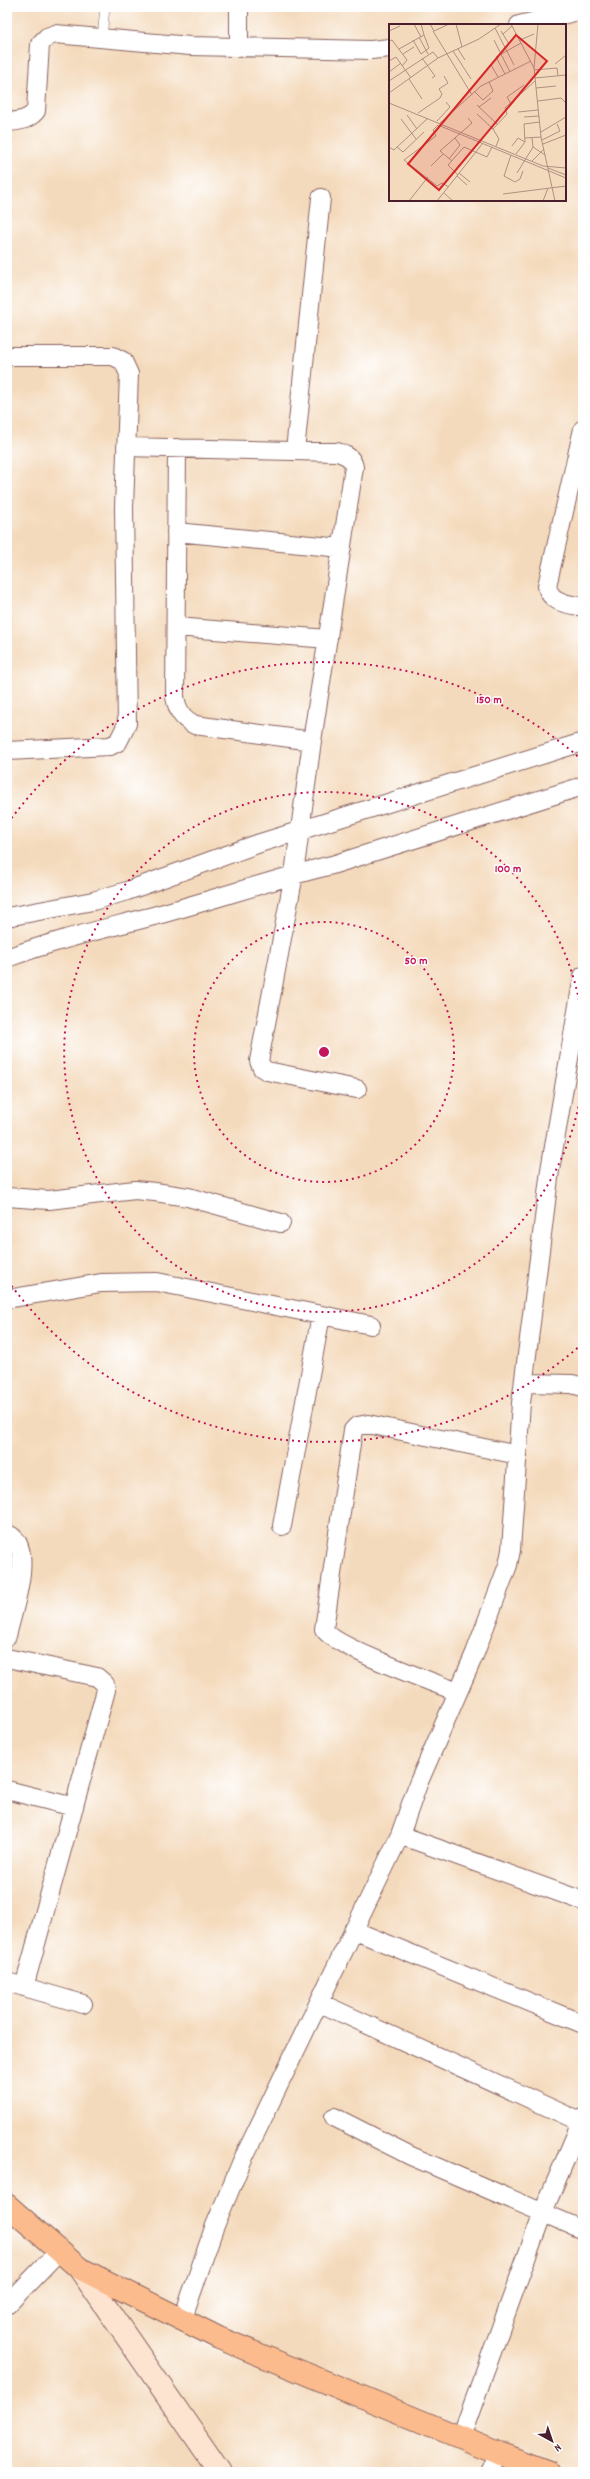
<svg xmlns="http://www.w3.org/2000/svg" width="590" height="2479" viewBox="0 0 590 2479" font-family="Dekko,sans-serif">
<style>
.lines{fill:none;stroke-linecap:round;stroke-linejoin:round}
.lane-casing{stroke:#86605e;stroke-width:10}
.street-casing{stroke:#86605e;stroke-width:20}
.secondary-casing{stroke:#86605e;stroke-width:24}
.primary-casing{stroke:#86605e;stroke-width:24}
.lane{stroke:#fff;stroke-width:9}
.street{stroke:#fff;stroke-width:18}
.secondary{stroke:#fde4d1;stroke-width:22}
.primary{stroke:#fbbb8d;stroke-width:22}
.ring{fill:none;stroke:#c2185b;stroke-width:2;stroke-dasharray:2 4}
.inset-road{fill:none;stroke:#b08f82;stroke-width:1}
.view{fill:#d62828;fill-opacity:0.15;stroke:#d62828;stroke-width:2}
.inset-edge{fill:none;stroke:#4a1f2b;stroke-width:2}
.centre{fill:#c2185b;stroke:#fff;stroke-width:2}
.ring-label{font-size:12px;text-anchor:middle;font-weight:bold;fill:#c2185b;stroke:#fff;stroke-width:3;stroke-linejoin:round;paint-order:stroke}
</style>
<rect width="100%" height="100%" fill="#fff"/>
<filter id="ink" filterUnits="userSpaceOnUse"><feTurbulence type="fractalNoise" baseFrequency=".025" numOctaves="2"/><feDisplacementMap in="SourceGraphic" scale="8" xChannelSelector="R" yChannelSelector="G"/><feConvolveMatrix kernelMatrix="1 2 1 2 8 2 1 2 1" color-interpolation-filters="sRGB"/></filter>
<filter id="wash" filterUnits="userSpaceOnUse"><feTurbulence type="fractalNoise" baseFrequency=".012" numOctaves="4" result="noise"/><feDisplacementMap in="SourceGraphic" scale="16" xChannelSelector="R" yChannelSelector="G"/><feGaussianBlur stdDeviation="0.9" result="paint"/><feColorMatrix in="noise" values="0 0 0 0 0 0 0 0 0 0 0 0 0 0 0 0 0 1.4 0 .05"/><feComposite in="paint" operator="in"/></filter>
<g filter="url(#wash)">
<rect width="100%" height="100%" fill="#f4dabc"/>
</g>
<g filter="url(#ink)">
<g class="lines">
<defs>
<path id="lane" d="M102 38 105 7"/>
<path id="street" d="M239 7V48
M519 25 583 10
M7 122C19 121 27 121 36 111L40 44 47 37 55 34 190 46 371 50 390 48
M7 356H113L123 361 129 374 124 507 127 724 118 742 110 746 7 751
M583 429 547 586C550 603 568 604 583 607
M126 447 337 452C346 455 352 457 354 467L312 741 294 874 259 1061 262 1068 267 1071 357 1089
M177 448 175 697C178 712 182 718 195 725L312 741
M295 451 321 198
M176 532 342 548
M176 627 328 639
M7 917 93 901 127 891 260 843 583 742
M7 958C60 938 114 927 168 912 223 897 277 878 332 865L583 786
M7 1197 49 1200 135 1190 155 1192 188 1197 281 1223
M7 1299 101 1283 157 1282 371 1325
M524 1383 572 1384 583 1387
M282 1526 321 1315
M7 1534C37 1544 12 1613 7 1636
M7 1658 97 1677 105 1684 106 1690 24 1987
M458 1692C435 1683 332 1646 324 1629L353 1430 357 1426 368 1424 518 1455
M7 1790 74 1807
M400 1835 583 1901
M353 1930 583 2024
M7 1982 83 2004
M320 2003 583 2123
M334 2117 411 2156 583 2230
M7 2305 59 2251
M182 2321 214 2228 242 2161 400 1835 418 1784 475 1653 508 1565 511 1550 521 1403 550 1170 583 976
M461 2437 543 2212 583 2118
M489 2472 498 2453"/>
<path id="secondary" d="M79 2268 220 2472"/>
<path id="primary" d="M7 2205 79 2268 219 2338 498 2453 549 2472"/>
</defs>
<use href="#lane" class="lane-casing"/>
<use href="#street" class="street-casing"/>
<use href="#secondary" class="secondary-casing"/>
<use href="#primary" class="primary-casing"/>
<use href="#lane" class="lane"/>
<use href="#street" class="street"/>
<use href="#secondary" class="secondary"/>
<use href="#primary" class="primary"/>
</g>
</g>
<g class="ring">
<circle cx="324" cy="1052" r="130"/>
<path d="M583 1077A260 260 0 1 1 583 1027"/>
<path d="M582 1344A390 390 0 0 1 8 1281M8 823A390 390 0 0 1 582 760"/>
</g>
<g transform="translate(389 24)">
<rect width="177" height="177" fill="#f4dabc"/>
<path class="inset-road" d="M25 0 32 13M41 0 45 7 60 0M67 0 73 23M122 0 145 44 152 113 166 177M106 4 125 41M0 7 11 2M44 7 83 71M112 7 120 20 116 23M114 10 123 2M30 13 39 30M24 16 32 30 40 24 35 11M105 16 121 48M131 16 145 10M0 17 3 16 18 36 13 42M10 25 35 11 32 0M69 25 76 36M64 27 82 55M14 30 25 23M33 34 46 52 43 54M0 37 7 33 22 54M166 40 177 31M102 41 109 53M145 44 149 0M145 46 168 44 169 52M0 48 12 39M116 50 107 33 132 19M146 54 177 51M20 55 33 75M0 57 44 28 49 34M147 64 167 62M86 68 94 76 104 67 100 58M0 69 49 34 90 15 112 0M149 77 172 74 177 79M0 79 154 142 177 144M122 80 118 73 135 61M88 81 108 100M90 83 102 74M129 88 149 86M29 89 51 74 53 70 50 65 59 59 55 52M88 90 104 105M18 91 28 105M135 93 150 92M12 95 27 115M48 97 61 83 57 78M51 99 92 62 142 37M152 108 177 93M136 114 152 113M153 116 171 107 168 100M154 120 177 111M107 122 110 115 104 105 118 90 116 84 146 57M123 122 129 114 136 118M0 123 5 126 39 94M8 123 14 128 35 108M144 123 156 131M127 130 136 118 135 100 151 98M122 131 115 152 126 158 131 155 134 147M60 135 71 121 66 114M63 137 51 127 83 99 79 94M143 137 155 125M42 142 54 130M159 144 177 151M70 149 81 158M128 149 144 123 143 114M69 151 59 141 75 123 98 133 103 123M68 152 78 161M60 163 53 159 48 162 15 136 47 112 44 106 49 101 177 154M55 169 64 177M114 170 177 162M20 177 39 153M48 177 94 119M154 177 159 164"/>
<path class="view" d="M127 11 158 37 50 166 19 140Z"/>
<rect width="177" height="177" class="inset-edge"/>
</g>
<circle cx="324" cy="1052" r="6" class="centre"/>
<g class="ring-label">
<text x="489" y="703">150 m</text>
<text x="508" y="872">100 m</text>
<text x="416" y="964">50 m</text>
</g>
<rect width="590" height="2479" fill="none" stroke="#fff" stroke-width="24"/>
<g transform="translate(552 2441) rotate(140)" stroke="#ffffff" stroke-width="3" paint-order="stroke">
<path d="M0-3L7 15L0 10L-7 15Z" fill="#4a1f2b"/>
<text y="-6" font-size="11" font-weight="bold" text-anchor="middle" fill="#4a1f2b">N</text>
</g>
</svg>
